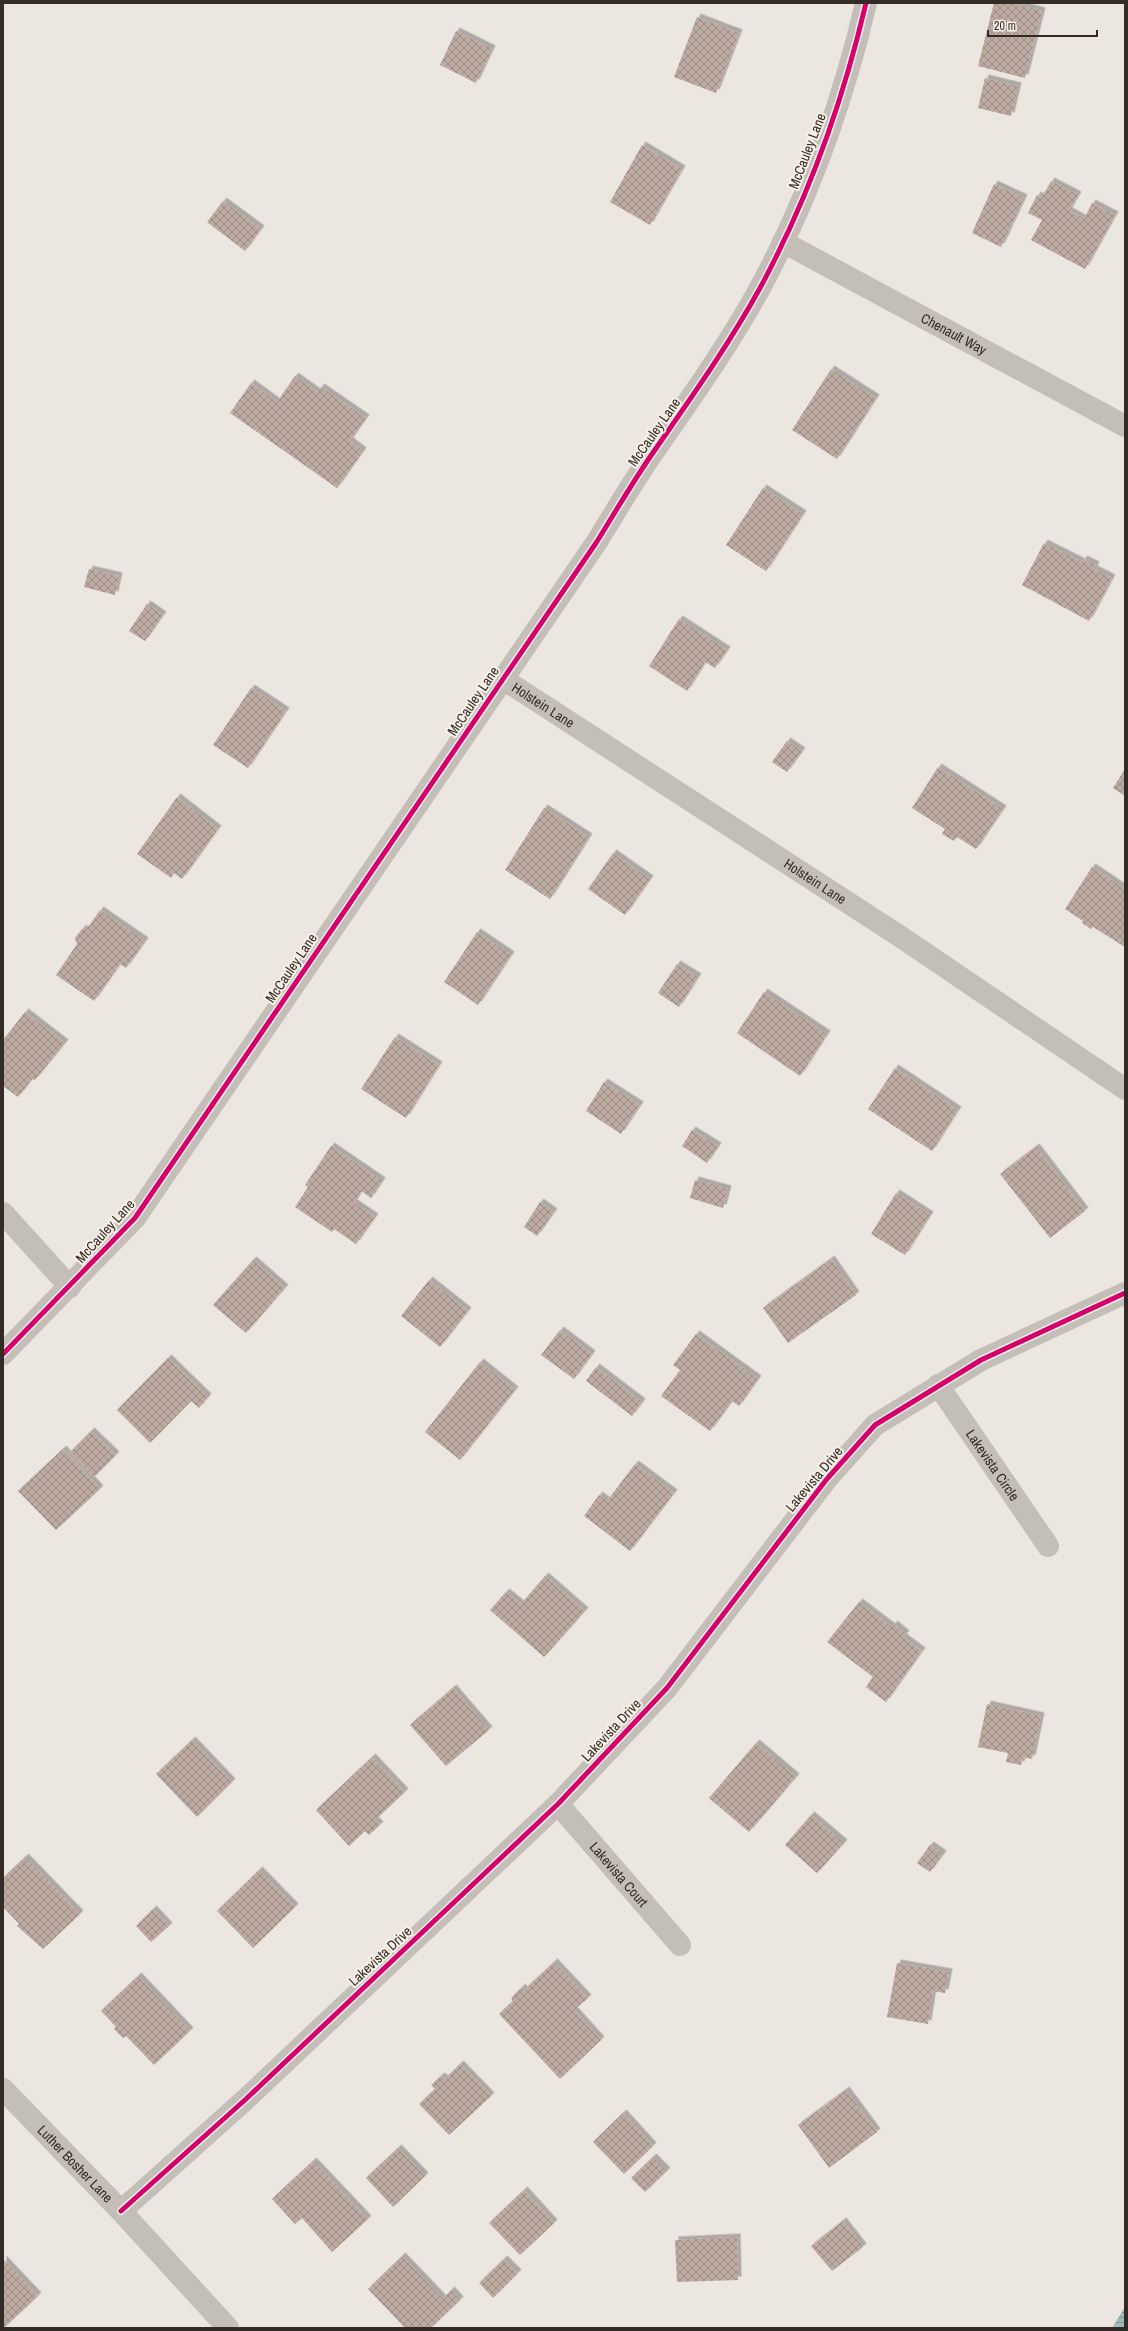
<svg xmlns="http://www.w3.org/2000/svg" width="1128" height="2331" viewBox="0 0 1128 2331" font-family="'Archivo Narrow',sans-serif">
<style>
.water{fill:url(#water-rules)}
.building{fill:url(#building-cross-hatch);filter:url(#shadow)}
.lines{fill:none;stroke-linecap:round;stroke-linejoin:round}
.minor{stroke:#c4beb8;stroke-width:22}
.cycleway-casing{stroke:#f8f0e6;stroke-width:8}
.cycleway{stroke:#d6006c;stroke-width:5}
.labels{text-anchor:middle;stroke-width:4;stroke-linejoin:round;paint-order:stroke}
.street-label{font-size:14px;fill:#342b27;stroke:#f8f0e6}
</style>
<defs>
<pattern id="water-rules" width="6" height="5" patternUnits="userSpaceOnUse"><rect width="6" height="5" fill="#9dbbbb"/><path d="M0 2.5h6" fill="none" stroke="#819898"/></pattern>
<pattern id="building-cross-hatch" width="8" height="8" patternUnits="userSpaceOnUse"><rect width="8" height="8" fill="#bdaba2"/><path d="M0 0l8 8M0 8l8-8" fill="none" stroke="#9a8b84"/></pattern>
<filter id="shadow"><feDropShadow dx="3.5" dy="-3.5" stdDeviation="0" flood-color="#0004"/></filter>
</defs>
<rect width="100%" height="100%" fill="#ebe6e0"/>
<path class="water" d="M1125 2307V2328H1112Z"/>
<path class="building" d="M994 3H1012L1042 11 1025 78 978 66Z
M697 17 739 33 716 93 674 77Z
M456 31 492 49 476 83 440 65Z
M985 78 1018 86 1011 116 978 108Z
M642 145 682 169 650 225 610 202Z
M1051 181 1078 195 1069 211 1084 219 1092 203 1115 215 1085 269 1031 240 1042 220 1028 213 1037 195 1042 197Z
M994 184 1024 198 1001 247 972 233Z
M223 201 261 229 245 251 207 222Z
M831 369 876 398 837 459 792 430Z
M295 376 317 392 321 387 366 418 350 441 363 451 337 488 230 413 251 383 277 402Z
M763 488 803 514 766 571 726 545Z
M1044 543 1082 562 1084 559 1096 565 1094 569 1112 578 1089 621 1022 585Z
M89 569 119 576 115 595 84 587Z
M147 604 163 615 145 641 129 631Z
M679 619 727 650 715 668 705 662 687 691 649 666Z
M251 688 286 711 248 768 213 745Z
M787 741 802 751 787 772 772 762Z
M938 767 1003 809 976 849 957 837 954 841 942 834 945 829 912 808Z
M1125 769V796L1113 788Z
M177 797 218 829 182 879 174 873 171 878 137 854Z
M544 808 589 837 550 899 505 870Z
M613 853 650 879 625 915 588 889Z
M1092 867 1125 889V947L1093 927 1091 929 1082 923 1083 921 1065 909Z
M100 910 145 941 126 968 120 964 94 1001 56 975 77 944 75 938 82 929H87Z
M477 932 511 955 478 1005 444 982Z
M677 964 698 977 679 1007 658 993Z
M764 992 827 1034 800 1076 737 1033Z
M25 1012 65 1043 35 1080 32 1079 18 1097 3 1086V1040Z
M395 1037 439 1065 406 1118 361 1089Z
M895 1068 958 1110 932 1151 868 1109Z
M604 1082 640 1105 621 1134 586 1111Z
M692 1130 718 1146 707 1163 682 1146Z
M331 1146 382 1181 371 1198 361 1191 354 1203 375 1217 356 1244 334 1229 332 1232 295 1207 308 1187 305 1185Z
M1036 1147 1085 1211 1050 1238 1000 1174Z
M695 1180 728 1189 723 1208 690 1198Z
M896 1193 930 1215 905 1255 871 1234Z
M540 1202 554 1212 537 1236 524 1227Z
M831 1259 856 1295 788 1343 763 1308Z
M253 1260 285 1288 246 1333 213 1305Z
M429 1280 468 1311 440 1347 401 1316Z
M560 1330 592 1354 574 1379 541 1355Z
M696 1334 758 1379 739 1406 732 1401 710 1431 661 1396 680 1370 673 1365Z
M168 1358 208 1397 199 1408 191 1401 150 1443 117 1410Z
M480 1362 515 1390 460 1460 425 1432Z
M596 1367 642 1402 632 1416 586 1381Z
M91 1431 116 1455 94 1477 70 1452Z
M63 1449 100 1489 56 1530 18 1491Z
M635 1464 674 1493 630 1551 584 1516 599 1495 607 1501Z
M545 1576 585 1611 544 1657 490 1610 506 1592 521 1604Z
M859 1602 892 1627 894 1624 906 1634 903 1637 922 1651 886 1702 866 1687 873 1677 827 1642Z
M453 1688 489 1730 446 1766 410 1725Z
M987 1704 1041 1716 1032 1759 1023 1757 1021 1765 1006 1762 1008 1753 978 1747Z
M192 1740 232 1782 197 1817 156 1774Z
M756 1743 796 1777 749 1832 709 1798Z
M372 1757 405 1792 375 1820 380 1825 369 1835 365 1831 349 1846 316 1810Z
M811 1815 844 1843 817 1873 785 1845Z
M930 1845 943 1854 930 1872 917 1863Z
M25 1857 80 1914 43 1949 17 1926 19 1924 3 1907V1878Z
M259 1870 295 1907 253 1948 217 1911Z
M153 1909 169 1926 151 1942 136 1926Z
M554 1962 588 1998 574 2010 601 2040 560 2079 499 2014 513 2001 511 1998 522 1987 524 1990Z
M897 1963 949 1972 945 1993 933 1991 928 2024 887 2017Z
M138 1976 190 2031 154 2065 126 2036 123 2038 114 2029 116 2027 101 2011Z
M460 2064 491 2096 449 2135 419 2104 435 2089 431 2085 441 2076 445 2079Z
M846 2090 877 2132 829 2168 798 2125Z
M623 2113 653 2146 624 2174 593 2142Z
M398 2148 425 2176 393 2207 366 2178Z
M653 2157 667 2171 645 2192 631 2178Z
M313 2161 368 2219 332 2252 302 2218 295 2224 272 2199Z
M524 2190 554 2223 520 2255 489 2223Z
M843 2221 863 2247 832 2271 811 2246Z
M737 2237 738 2280 677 2282 675 2240Z
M402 2256 443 2299 451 2290 460 2300 431 2328H405L368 2289Z
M3 2259 38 2296 4 2328H3Z
M504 2259 518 2273 493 2298 479 2283Z"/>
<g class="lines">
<g class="minor">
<path id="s1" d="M783 242 1125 426"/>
<path id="s2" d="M503 679 901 937 1125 1089"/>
<path d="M3 1213 70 1287"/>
<path d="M3 1354 135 1218 596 543C614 514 631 485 650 457 688 402 727 348 760 288 808 199 843 101 866 3"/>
<path id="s3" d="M938 1385 1048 1546"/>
<path id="s4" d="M558 1804 680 1945"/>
<path id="s5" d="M3 2089 121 2211 228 2328"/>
<path d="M121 2211 246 2099 558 1804 667 1688 826 1480 875 1425 981 1360 1125 1293"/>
</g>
<defs>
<path id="cycleway" d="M3 1354 135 1218 596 543C614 514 631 485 650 457 688 402 727 348 760 288 808 199 843 101 866 3
M121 2211 246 2099 558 1804 667 1688 826 1480 875 1425 981 1360 1125 1293"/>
</defs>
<use href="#cycleway" class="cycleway-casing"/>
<use href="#cycleway" class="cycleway"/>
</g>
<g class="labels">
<g class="street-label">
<text transform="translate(807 151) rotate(-69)" y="5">McCauley Lane</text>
<text dy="5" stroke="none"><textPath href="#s1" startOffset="194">Chenault Way</textPath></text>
<text transform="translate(654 432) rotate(-55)" y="5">McCauley Lane</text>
<text transform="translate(473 701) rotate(-56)" y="5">McCauley Lane</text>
<text dy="5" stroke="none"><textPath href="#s2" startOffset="48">Holstein Lane</textPath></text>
<text dy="5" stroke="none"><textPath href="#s2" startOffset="372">Holstein Lane</textPath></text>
<text transform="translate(291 968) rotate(-56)" y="5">McCauley Lane</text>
<text transform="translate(105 1231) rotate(-48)" y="5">McCauley Lane</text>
<text dy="5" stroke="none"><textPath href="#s3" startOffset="97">Lakevista Circle</textPath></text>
<text transform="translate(814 1479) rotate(-50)" y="5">Lakevista Drive</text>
<text transform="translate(611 1730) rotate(-47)" y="5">Lakevista Drive</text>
<text dy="5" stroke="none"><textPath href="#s4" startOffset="93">Lakevista Court</textPath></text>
<text transform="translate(380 1956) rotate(-43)" y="5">Lakevista Drive</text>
<text dy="5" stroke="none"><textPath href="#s5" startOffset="104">Luther Bosher Lane</textPath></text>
</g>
</g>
<rect width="1128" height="2331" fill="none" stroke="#342b27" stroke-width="8"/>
<path d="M988 30v6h109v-6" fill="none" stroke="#342b27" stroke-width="2"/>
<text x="994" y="30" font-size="12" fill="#342b27" stroke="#f8f0e6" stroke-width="3" paint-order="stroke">20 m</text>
</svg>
